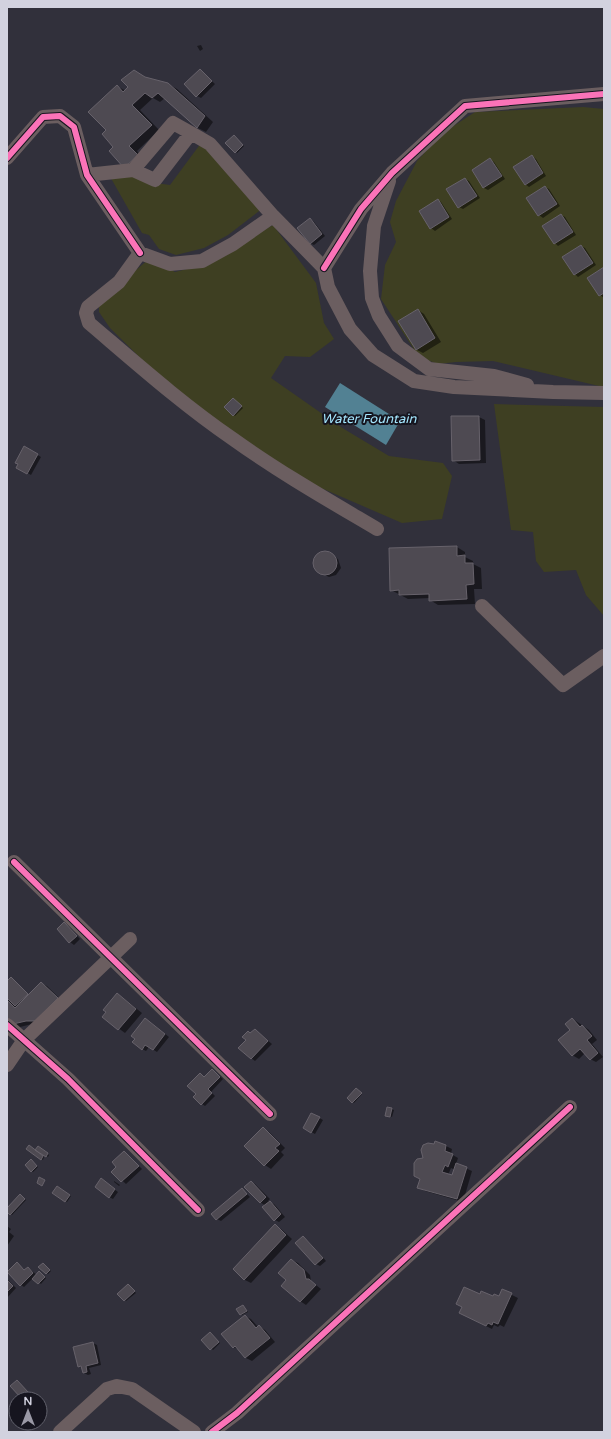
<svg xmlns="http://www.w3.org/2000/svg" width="611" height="1439" viewBox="0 0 611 1439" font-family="'Varela Round',sans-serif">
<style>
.green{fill:#3e3f22}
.water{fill:#528193}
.shadow{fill:#0007;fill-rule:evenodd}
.building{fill:#4e4a52;stroke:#67626b}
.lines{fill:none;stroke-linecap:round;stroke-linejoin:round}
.minor{stroke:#6b5e60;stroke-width:14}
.cycleway-casing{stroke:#16151f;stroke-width:8}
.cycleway{stroke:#fb73b8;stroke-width:6}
.labels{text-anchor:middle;stroke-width:4;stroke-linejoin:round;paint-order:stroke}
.water-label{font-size:13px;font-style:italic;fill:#a4e6fe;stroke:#16151f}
</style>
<rect width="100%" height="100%" fill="#31303b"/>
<path class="green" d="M583 107 604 109V386H599L493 361 456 362 438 364 419 357 381 299 385 265 396 242 390 222 396 201 417 161 443 133 475 112Z
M207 135 263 208 228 235 204 248 176 255 159 249 149 235 142 233 108 173 130 169 148 182 170 185Z
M273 225 316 283 324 323 334 339 310 357 285 356 271 378 344 429 389 456 443 463 452 476 442 519 402 523 305 481 181 398 110 328 99 312V302L150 258 175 272 203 265Z
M494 404 604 407V616L586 595 576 570 544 572 536 561 533 532 511 530Z"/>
<path class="water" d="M340 383 400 421 386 445 325 407Z"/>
<path class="shadow" d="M201 45 203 49 200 51 197 46Z
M200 70 215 84 201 98 197 96Z
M145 78 168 84 177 89 213 122 206 132 198 128 165 98 160 102 153 98 140 110 159 130 137 151 145 160 133 172 115 147 107 131 117 86 126 91Z
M235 137 244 146 237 153 236 152Z
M532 156 536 159 546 176 529 187 525 184Z
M490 159 494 162 505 179 488 190 484 188 473 171Z
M465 179 469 181 480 198 463 209 459 207Z
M545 187 549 189 560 206 543 218 539 215Z
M438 200 441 202 452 219 435 231 431 228Z
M561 215 565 217 576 235 558 246 555 243Z
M310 219 314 222 325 236 314 245 310 243Z
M581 246 585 248 596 265 578 277 575 274Z
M604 268V298L600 295Z
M418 310 424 314 441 342 423 353 417 350Z
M235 400 243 408 235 416 234 415Z
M479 417 485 420 486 463 459 464 453 460Z
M24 447 41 457 31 475 17 467Z
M457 547 465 552V557L473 561V564L481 568 482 589H474L475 604 438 605 430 600V598L408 599 391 590Z
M321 552 330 553 338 559 341 568 336 575 329 577 317 571 314 567V558Z
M64 924 68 926 80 939 74 945 70 942 58 929Z
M11 978 29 995 41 983 47 986 63 1002 32 1024 20 1027 14 1023 7 1017V983Z
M118 994 142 1013 125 1033 103 1017Z
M573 1019 589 1030 597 1040 592 1044 603 1057 596 1062 590 1059 585 1053 579 1059 572 1055 571 1030Z
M149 1021 169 1037 157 1052 149 1047 146 1051 142 1049Z
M255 1030 272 1044 255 1061 251 1058Z
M213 1070 223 1079 211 1092 215 1096 205 1106 202 1104 197 1094 200 1074 204 1077Z
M358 1090 362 1094 354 1103 353 1102Z
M388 1108 394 1110 392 1117 388 1116Z
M312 1114 323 1120 315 1134 304 1128Z
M263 1128 269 1132 285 1148 281 1152 284 1155 271 1169 265 1165Z
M446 1146 452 1149 451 1154 458 1158 456 1164 472 1171 463 1202 425 1191 419 1187 424 1159ZM451 1168 455 1170 453 1177 448 1175Z
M38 1148 49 1155 48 1157 41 1152 44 1157 43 1160 27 1149 36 1151Z
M125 1152 142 1169 126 1184 113 1172 118 1167Z
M33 1162 38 1167 33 1172 26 1166Z
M114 1181 120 1185 119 1186 114 1182Z
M105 1182 118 1192 113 1199 109 1197Z
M251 1182 255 1184 270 1199 268 1201 274 1204 285 1217 279 1222 275 1220 266 1206 260 1202Z
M58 1187 71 1196 67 1202 54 1193Z
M242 1189 250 1197 221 1221 217 1219 213 1214Z
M22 1196 26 1200 12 1215 7 1210Z
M7 1226 11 1229 9 1232 14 1236 7 1246Z
M275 1226 281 1229 292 1239 251 1283 245 1280 234 1269Z
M303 1238 307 1240 326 1261 320 1266 316 1264Z
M292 1260 298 1263 310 1275 311 1281 321 1289 306 1305 300 1301Z
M17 1264 25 1270 28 1268 37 1275 41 1273 46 1278 41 1284 33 1278 24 1287 21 1285Z
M44 1265 51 1271 48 1274 40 1267Z
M7 1279 16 1288 7 1298Z
M130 1287 136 1293 126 1301 119 1294Z
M502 1290 518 1298 504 1327 500 1325 498 1327 494 1325 492 1329 460 1313 463 1307 480 1295 499 1298Z
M243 1306 248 1312 242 1315 241 1314Z
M245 1316 251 1319 258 1327 259 1326 265 1330 275 1342 252 1361 246 1358 240 1350 233 1347Z
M211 1334 220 1343 213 1350 202 1340Z
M93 1343 97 1345 101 1365 89 1368 91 1374 88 1375 84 1373 83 1369 79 1366Z
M17 1381 29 1394 23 1399 21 1398Z"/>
<path class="building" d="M200 69 212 81 196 97 184 84Z
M134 70 145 77 168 83 205 116 197 128 158 93 152 98 145 93 132 105 152 125 129 146 138 155 124 168 109 151 113 147 102 134 106 130 88 112 117 85 123 92 128 87 121 80Z
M234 135 243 145 235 153 225 143Z
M532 155 543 173 525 185 513 167Z
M490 158 502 176 483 188 472 170Z
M465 178 477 196 458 208 446 189Z
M545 186 557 204 538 216 526 198Z
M438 199 449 217 430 229 419 211Z
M561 214 573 232 554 244 542 226Z
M310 218 322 234 310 244 297 228Z
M581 245 593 263 574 275 562 257Z
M604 267V293L599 296 587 278Z
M418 309 435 338 416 350 398 321Z
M233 398 242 406 233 416 224 407Z
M451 416H479L480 460 452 461Z
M24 446 38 454 27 474 16 468 18 464 15 463Z
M457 546V556L465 555V563H473L474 584 466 585 467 599 429 601V594L399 595V590L390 591 389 548Z
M313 563a12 12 0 1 1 24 0a12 12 0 1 1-24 0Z
M64 922 77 936 69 943 57 929Z
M11 977 28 994 15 1006 7 998V981Z
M41 982 58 998 35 1021H26L13 1024 7 1018V1000L15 1008Z
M117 993 136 1009 118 1030 102 1017 106 1012 103 1010Z
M145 1018 165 1034 153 1050 145 1045 142 1050 132 1042 135 1039 131 1036Z
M572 1018 580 1027 582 1025 592 1036 587 1040 598 1053 590 1060 580 1049 572 1056 558 1040 570 1030 565 1024Z
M255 1029 268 1041 251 1059 238 1048 246 1040 242 1037 248 1031 250 1033Z
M212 1069 220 1077 208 1089 212 1093 201 1105 193 1097 196 1094 187 1086 200 1073 204 1077Z
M356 1088 362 1093 352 1103 347 1098Z
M387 1107 392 1108 390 1117 385 1116Z
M311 1113 320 1117 311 1133 303 1128Z
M263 1127 280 1144 275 1148 279 1151 264 1166 244 1146Z
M435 1141 446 1145 445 1151 453 1154 448 1167 445 1165 442 1172 452 1175 456 1163 467 1167 457 1199 417 1188 420 1179 414 1176V1163L417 1159 423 1158 421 1150 423 1145 428 1143 434 1144Z
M29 1145 43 1156 41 1160 26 1149Z
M38 1146 48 1153 46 1157 35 1150Z
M124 1151 139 1166 121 1182 111 1172 116 1167 112 1162Z
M31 1159 37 1166 31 1172 25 1165Z
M39 1177 45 1180 42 1186 37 1183Z
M101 1178 115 1189 109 1198 95 1187Z
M251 1181 266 1197 260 1203 244 1187Z
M57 1186 70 1195 65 1202 52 1193Z
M242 1188 247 1194 216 1220 211 1214Z
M20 1194 25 1199 10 1215 7 1212V1208Z
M270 1201 281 1214 274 1221 262 1207Z
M275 1224 286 1235 244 1280 233 1269Z
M303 1236 323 1258 315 1265 295 1243Z
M291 1259 304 1270 306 1279H309L316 1285 300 1302 281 1286 286 1280 278 1273Z
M17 1262 24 1270 28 1267 33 1273 20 1286 7 1272Z
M43 1263 50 1270 46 1274 38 1267Z
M39 1271 45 1277 38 1284 32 1279Z
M7 1280 13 1286 7 1292Z
M128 1284 135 1291 124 1301 117 1294Z
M464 1287 480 1294 481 1291 493 1296 494 1294 499 1296 502 1289 512 1293 498 1324 493 1322 492 1325 488 1323 486 1326 459 1313 462 1307 456 1304Z
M243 1305 247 1311 240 1315 236 1309Z
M245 1315 256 1328 259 1325 270 1338 245 1358 235 1346 233 1348 221 1334Z
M210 1332 219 1342 210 1350 201 1340Z
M93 1342 98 1363 86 1366 87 1372 83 1373 81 1366 78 1367 73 1347Z
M17 1380 28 1392 21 1398 10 1386Z"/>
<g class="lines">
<path class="minor" d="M191 133 210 144 273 216 324 268 328 287 350 329 373 355 414 381 454 387 553 392 604 393
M7 158 43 117 60 116 74 127 87 175 140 253
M87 175 133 170 173 123 191 133 155 180 133 170
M389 181 374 226 370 271 372 298 379 316 398 346 429 369 494 376 527 385
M273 216 233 244 202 261 170 264 140 253 119 282 88 307 86 313 89 323C136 363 182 404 233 439 279 472 328 500 377 529
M324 268 361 209 392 173 465 106 604 94
M482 606 563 685 604 656
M14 862 270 1114
M7 1025 68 1079 198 1210
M7 1065 24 1040 130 939
M60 1432 107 1389 117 1386 132 1389 194 1432
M212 1432 237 1413 570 1107"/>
<defs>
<path id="cycleway" d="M7 158 43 117 60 116 74 127 87 175 140 253
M324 268 361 209 392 173 465 106 604 94
M14 862 270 1114
M7 1025 68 1079 198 1210
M212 1432 237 1413 570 1107"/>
</defs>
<use href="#cycleway" class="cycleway-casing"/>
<use href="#cycleway" class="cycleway"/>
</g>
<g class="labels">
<g class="water-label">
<text x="369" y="423">Water Fountain</text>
</g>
</g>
<rect width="611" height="1439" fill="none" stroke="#d2d2df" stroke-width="16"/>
<g transform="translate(28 1411)"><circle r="19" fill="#16151f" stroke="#61616c"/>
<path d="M0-3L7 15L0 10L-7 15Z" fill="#9a99a6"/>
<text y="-6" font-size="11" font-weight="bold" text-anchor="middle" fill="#d2d2df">N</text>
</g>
</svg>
